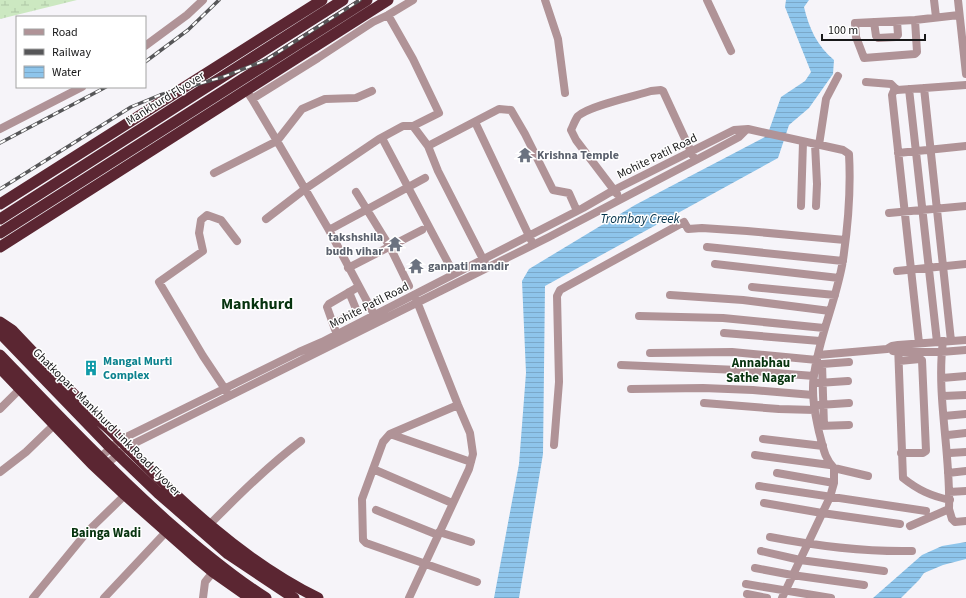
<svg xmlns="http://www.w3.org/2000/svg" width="966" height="598" viewBox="0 0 966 598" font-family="'Source Sans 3',sans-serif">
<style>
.wetland{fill:url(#wetland-marsh)}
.water{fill:url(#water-rules)}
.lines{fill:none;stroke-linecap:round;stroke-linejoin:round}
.minor{stroke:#b09397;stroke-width:8}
.highway{stroke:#5b2632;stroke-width:11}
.rail-casing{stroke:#565658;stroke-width:3.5}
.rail{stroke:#fff;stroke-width:2;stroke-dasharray:6;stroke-linecap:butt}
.labels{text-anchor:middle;stroke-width:3;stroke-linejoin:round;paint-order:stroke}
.street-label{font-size:12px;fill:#181819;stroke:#fff}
.worship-label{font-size:12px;font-weight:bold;fill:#5b616d;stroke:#fff;text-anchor:start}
.culture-label{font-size:12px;font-weight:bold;fill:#0d838f;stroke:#fff;text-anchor:start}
.water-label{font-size:13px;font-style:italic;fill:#04334c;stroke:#fff}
.neighbourhood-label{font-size:13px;font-weight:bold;fill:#07340f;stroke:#fff}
.district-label{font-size:16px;font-weight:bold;fill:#07340f;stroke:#fff}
</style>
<defs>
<pattern id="wetland-marsh" width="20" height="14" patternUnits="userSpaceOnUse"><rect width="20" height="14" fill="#cce8c1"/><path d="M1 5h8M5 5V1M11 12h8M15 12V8" fill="none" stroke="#aec6a5"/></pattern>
<pattern id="water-rules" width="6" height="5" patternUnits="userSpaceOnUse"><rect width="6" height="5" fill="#8ec5eb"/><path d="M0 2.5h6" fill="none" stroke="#7aa8c9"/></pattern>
</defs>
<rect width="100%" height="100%" fill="#f6f4f9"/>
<path class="wetland" d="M0 0H77L0 19Z"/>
<path class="water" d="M786 0H809L804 7C809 28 817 46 834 60L833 74 809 108 789 125 778 158 545 286 543 454 519 598H494L519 464 526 373 522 281 529 269 635 205 767 136 781 97 805 81 811 72 785 7Z
M966 542V559L943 565 924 573 919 580 901 598H873L922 555 942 546Z"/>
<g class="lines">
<path class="minor" d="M545 0 558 39 565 93
M707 0 731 51
M934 0 936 17
M958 0 966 74
M388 15 413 59 439 113 413 126
M915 20 917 52 915 54 864 58 856 37 855 23 915 20 959 15
M874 22 876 36 878 38 896 37 898 35 897 21
M145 46 187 15 203 0
M866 82 891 84 897 90 966 85
M895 88 892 95 919 343
M924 88 951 341
M909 89 937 342
M250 96 252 99 318 58 373 22 388 15 413 0
M252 99 277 141 329 230 377 320
M475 122 531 240
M0 129 82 87
M382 138 454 274
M815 144 817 184 816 206
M819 145 826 99 838 76
M428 146 499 109 511 110 525 134 553 190 569 193 577 211
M898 153 966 146
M214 173 277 141 302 109 325 99 356 98 372 91
M356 192 390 247 409 286
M617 194 576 140 571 130C573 126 575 120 578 116 588 106 635 96 651 91L661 90 663 91 693 156
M801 206 803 142
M889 213 966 206
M266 219 305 189 379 139 403 126H413L428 146 438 171 485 263
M329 230 425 178
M707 247 843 261
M715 264 839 278
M348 268 422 230
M897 271 966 264
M752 287 835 295
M670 295 743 300 830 311
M639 316 723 318 824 328
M333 324 355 313 356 309 349 292
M724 333 820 341
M337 335 327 307 329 304 358 287
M943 341C936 396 951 454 949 509L952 519 955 522 966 521
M898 345 903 478C918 490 931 496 950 500
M893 351 899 352H941L966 350
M650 353 732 352 817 360
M818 355 887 349 892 346 898 345 966 340
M899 361 920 359 922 360 926 451 923 453H901
M621 365 738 370 814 376
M942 378 966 376
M818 383 848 381
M631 389 703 388 753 390 813 395
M227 392 203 356 159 282 203 251 199 233 201 220 207 215 221 220 237 241
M943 396 966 395
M704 403 779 409 815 410
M458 405 390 434 383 442 362 499 363 540 366 543 477 582
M819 405 849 403
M0 409 20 389
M944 416 966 414
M819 426 849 425
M824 426 822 364 849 362
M390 434 471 462
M948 435 966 433
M763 439 823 446
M554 445 559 382 557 296 560 290 684 222 688 229 702 228 747 231 845 240
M950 453 966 452
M755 455 830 465
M96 461 120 440 299 352 322 342 583 208 614 190 734 130 748 129 843 150 849 154C851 189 848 226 843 260 837 299 819 336 814 375 811 394 815 414 819 432 823 446 824 458 834 468V483L830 497 782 598
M103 467 127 447 549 237 713 151 739 137 746 130
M834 468 868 476
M373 469 452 503
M0 472 26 452 55 424
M777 473 834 483
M948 473 966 471
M759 486 926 511
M949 492 966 491
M764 503 822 513 900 524
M376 510 438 535
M210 524C239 495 268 466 301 441
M910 526 949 509
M439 532 471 542
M770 537C817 546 864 552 912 551
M761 551 800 560 884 571
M755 568 792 575 864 585
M746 584 831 598
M747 594 767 598
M33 598 87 532 125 495
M104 598 166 532
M203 598 205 582 213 572
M409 598 469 469 473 454 470 433 458 405 416 299"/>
<path class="highway" d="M0 204 322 0
M0 219 343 0
M0 233 367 0
M0 247 388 0
M0 322 12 330C40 360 68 389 97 418 104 425 112 431 119 439 178 499 241 560 318 598
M0 333 107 444 158 493 228 554 294 598
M0 355C54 411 108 468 166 520 198 548 230 575 266 598
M0 368 92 464 125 495 195 557 213 572 250 598"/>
<defs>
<path id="rail" d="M145 62 188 30 219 0
M0 143 106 87
M0 189 131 107 160 95 223 77 266 60 360 0"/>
</defs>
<use href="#rail" class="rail-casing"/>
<use href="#rail" class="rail"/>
</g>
<defs>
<symbol id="temple-bare" viewBox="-9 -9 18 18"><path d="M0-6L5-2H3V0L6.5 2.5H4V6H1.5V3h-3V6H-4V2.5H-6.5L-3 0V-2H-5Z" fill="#6b7280" stroke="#fff" stroke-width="2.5" paint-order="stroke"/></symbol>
<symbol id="building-bare" viewBox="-9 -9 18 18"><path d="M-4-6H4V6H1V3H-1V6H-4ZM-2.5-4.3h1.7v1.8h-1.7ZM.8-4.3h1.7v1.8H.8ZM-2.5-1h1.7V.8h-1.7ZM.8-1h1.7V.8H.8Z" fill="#0f9aa8" stroke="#fff" stroke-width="2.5" paint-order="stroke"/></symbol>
</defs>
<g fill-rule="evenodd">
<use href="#temple-bare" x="514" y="144" width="22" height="22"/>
<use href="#temple-bare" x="384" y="233" width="22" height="22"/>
<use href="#temple-bare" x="405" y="255" width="22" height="22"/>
<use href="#building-bare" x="80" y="357" width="22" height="22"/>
</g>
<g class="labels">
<g class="street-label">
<text transform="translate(165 98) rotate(-32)" y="4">Mankhurd Flyover</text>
<text transform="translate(657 156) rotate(-26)" y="4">Mohite Patil Road</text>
<text transform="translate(369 305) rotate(-27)" y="4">Mohite Patil Road</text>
<text transform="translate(107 422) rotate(45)" y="4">Ghatkopar - Mankhurd Link Road Flyover</text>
</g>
<g class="worship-label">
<text x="537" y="159">Krishna Temple</text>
<text x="383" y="241" text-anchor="end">takshshila<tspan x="383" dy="14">budh vihar</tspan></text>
<text x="428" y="270">ganpati mandir</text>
</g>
<g class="culture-label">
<text x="103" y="365">Mangal Murti<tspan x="103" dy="14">Complex</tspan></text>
</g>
<g class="water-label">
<text x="640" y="223">Trombay Creek</text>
</g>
<g class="neighbourhood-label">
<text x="761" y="367">Annabhau<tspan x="761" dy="15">Sathe Nagar</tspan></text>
<text x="106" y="537">Bainga Wadi</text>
</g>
<g class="district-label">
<text x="257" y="309">Mankhurd</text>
</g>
</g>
<rect x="16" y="16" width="130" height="72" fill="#ffffff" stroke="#a3a3a3"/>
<rect x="24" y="29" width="20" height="6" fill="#b09397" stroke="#a3a3a3"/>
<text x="52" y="36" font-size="12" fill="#181819">Road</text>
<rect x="24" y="49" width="20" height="6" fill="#565658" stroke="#a3a3a3"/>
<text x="52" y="56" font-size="12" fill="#181819">Railway</text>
<rect x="24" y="66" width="20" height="12" fill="url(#water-rules)" stroke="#a3a3a3"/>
<text x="52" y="76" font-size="12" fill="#181819">Water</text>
<path d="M822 34v6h103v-6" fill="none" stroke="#181819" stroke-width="2"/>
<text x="828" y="34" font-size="12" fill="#181819" stroke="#ffffff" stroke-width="3" paint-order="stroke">100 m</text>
</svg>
